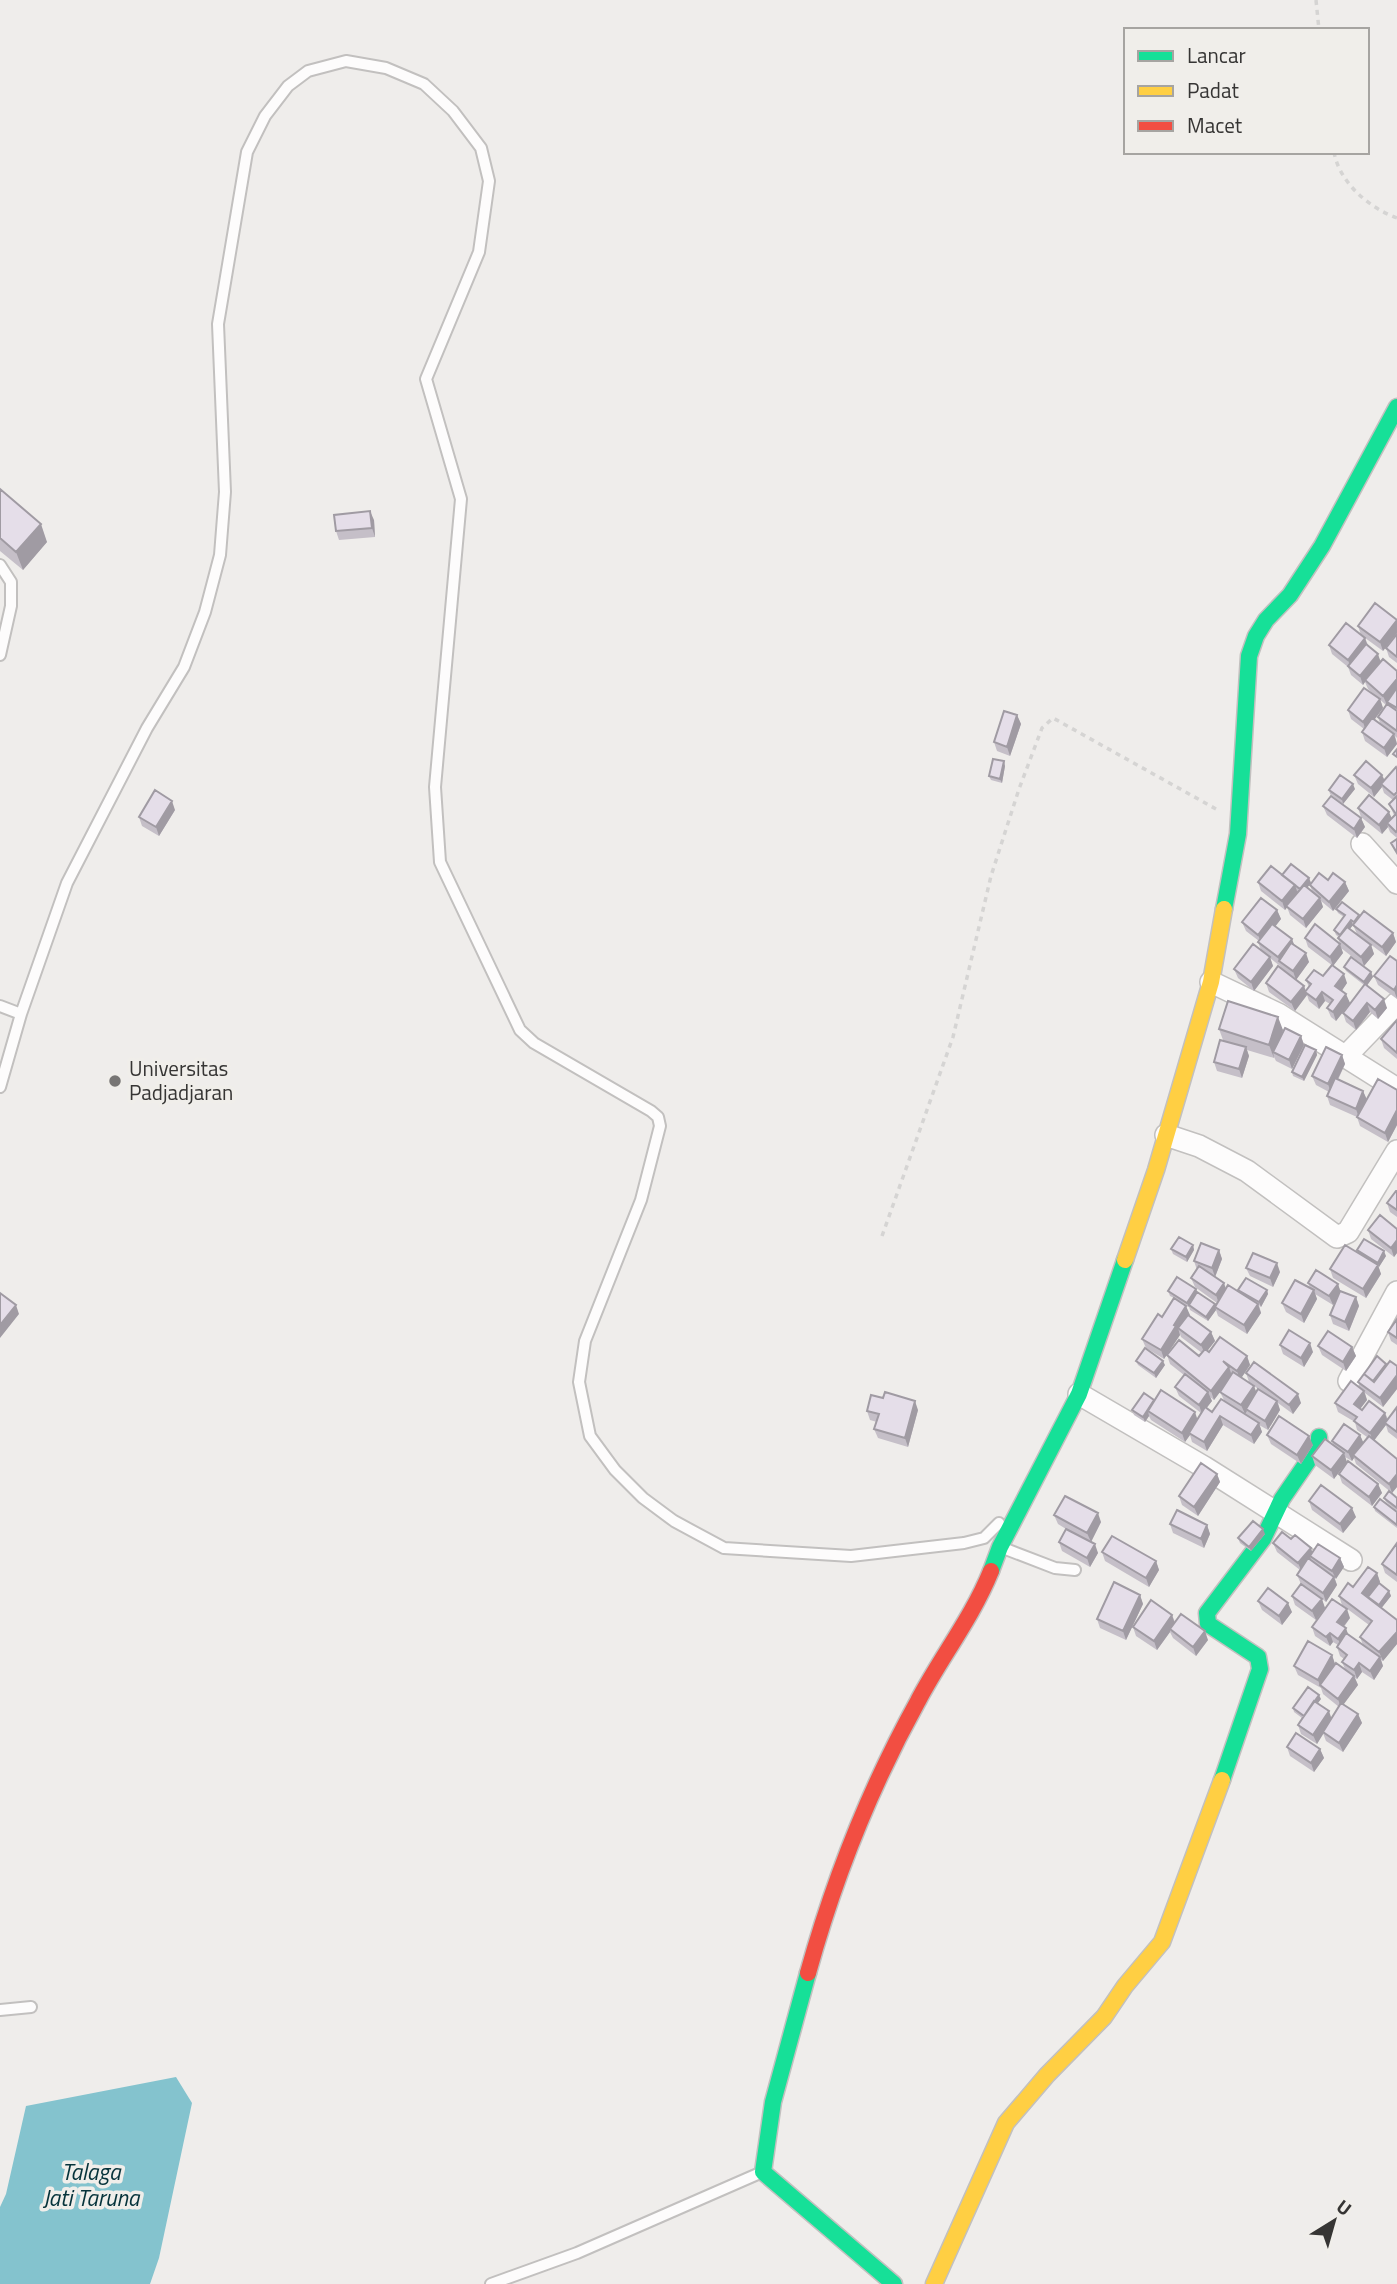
<svg xmlns="http://www.w3.org/2000/svg" width="1397" height="2284" viewBox="0 0 1397 2284" font-family="'Titillium Web',sans-serif">
<style>
.water{fill:#84c3ce}
.lines{fill:none;stroke-linecap:round;stroke-linejoin:round}
.lane-casing{stroke:#c2c0bf;stroke-width:14}
.street-casing{stroke:#c2c0bf;stroke-width:24}
.fast-casing{stroke:#c2c0bf;stroke-width:19}
.slow-casing{stroke:#c2c0bf;stroke-width:19}
.jam-casing{stroke:#c2c0bf;stroke-width:19}
.path{stroke:#d5d4d3;stroke-width:3.5;stroke-dasharray:5 5;stroke-linecap:butt}
.lane{stroke:#fdfcfc;stroke-width:10}
.street{stroke:#fdfcfc;stroke-width:21}
.fast{stroke:#16e098;stroke-width:16}
.slow{stroke:#ffcf43;stroke-width:16}
.jam{stroke:#f24e42;stroke-width:16}
.wall{fill:#c5bfc8;fill-rule:evenodd}
.shaded-wall{fill:#a09ba3}
.building{fill:#e5dee9;stroke:#a09ba3;stroke-width:2}
.poi-dot{fill:#777574;stroke:#f0eeea;stroke-width:2.5}
.labels{text-anchor:middle;stroke-width:7;stroke-linejoin:round;paint-order:stroke}
.poi-label{font-size:21px;fill:#363534;stroke:#f0eeea;text-anchor:start}
.water-label{font-size:23px;font-style:italic;fill:#06333b;stroke:#f0eeea}
</style>
<rect width="100%" height="100%" fill="#efedeb"/>
<path class="water" d="M176 2077 192 2103 159 2258 150 2284H0V2207L6 2194 26 2106Z"/>
<g class="lines">
<defs>
<path id="lane" d="M0 565 11 582V606L0 655
M0 1006 21 1014
M0 1087 21 1014 67 883 147 728 184 667 205 612 220 555 225 492 218 324 247 152 265 116 288 86 308 71 346 61 386 68 424 84 453 111 481 148 489 181 479 252 426 379 461 499 435 787 440 862 520 1030 534 1043 651 1111 658 1117 660 1126 641 1200 585 1341 579 1382 590 1436 615 1470 643 1498 674 1521 724 1548 851 1556 964 1543 984 1538 999 1523
M1003 1548 1055 1568 1075 1570
M0 2010 31 2007
M491 2284 577 2253 760 2173"/>
<path id="street" d="M1362 844 1397 883
M1211 982 1278 1014 1397 1089
M1346 1056 1397 1003
M1166 1135 1199 1146 1247 1171 1337 1237 1348 1232 1397 1151
M1349 1381 1397 1292
M1079 1394 1204 1467 1351 1560"/>
<path id="fast" d="M1224 909 1238 834 1249 656 1256 636 1266 620 1290 595 1322 546 1397 407
M991 1571 1000 1547 1079 1394 1125 1260
M1222 1780 1260 1669 1258 1657 1208 1624 1207 1613 1263 1539 1282 1499 1319 1445V1437
M808 1973 773 2102 763 2172 894 2284"/>
<path id="slow" d="M1125 1260 1156 1170 1211 982 1224 909
M934 2284 1006 2123 1047 2075 1104 2017 1125 1986 1162 1942 1222 1780"/>
<path id="jam" d="M808 1973C834 1879 871 1786 918 1701 941 1657 972 1618 991 1571"/>
</defs>
<use href="#lane" class="lane-casing"/>
<use href="#street" class="street-casing"/>
<use href="#fast" class="fast-casing"/>
<use href="#slow" class="slow-casing"/>
<use href="#jam" class="jam-casing"/>
<path class="path" d="M1316 0 1319 30
M1334 152C1339 182 1369 208 1397 218
M882 1236 953 1037 991 876 1019 789 1042 728 1053 718 1216 809"/>
<use href="#lane" class="lane"/>
<use href="#street" class="street"/>
<use href="#fast" class="fast"/>
<use href="#slow" class="slow"/>
<use href="#jam" class="jam"/>
</g>
<path class="wall" d="M0 489 47 542 23 570 0 551Z
M374 520 375 537 339 540 336 531Z
M1358 626 1397 633 1383 651 1361 635Z
M1397 634V663L1389 657 1386 648Z
M1365 638 1368 645 1381 661 1397 671V738L1395 736 1397 744 1387 757 1365 741 1362 732 1364 729 1351 719 1348 710 1380 699 1383 708 1375 719 1380 723 1378 717 1386 705 1368 689 1365 682 1363 685 1351 675 1348 667 1332 654 1329 645Z
M1017 715 1021 724 1010 756 997 751 994 742Z
M1005 766 1002 783 991 780 989 776Z
M1397 769V838L1390 832 1388 827 1382 834 1361 817 1358 808 1392 818 1394 815 1389 804 1393 800 1384 793 1382 787 1374 797 1358 784 1354 775 1384 780Z
M1355 789 1343 804 1330 794 1329 790Z
M1323 806 1361 818 1365 827 1357 838 1327 815Z
M175 810 159 836 142 826 139 817Z
M1282 875 1309 878 1311 883 1307 888 1312 891 1310 885 1328 880 1345 882 1349 891 1333 911 1321 901 1323 907 1306 928 1290 915 1287 907 1285 910 1261 891 1258 882Z
M1336 909 1359 915 1360 916 1393 933 1396 942 1386 956 1357 934 1353 925 1350 929 1371 945 1374 954 1364 966 1341 948 1343 953 1333 966 1308 947 1305 938 1340 944 1338 938 1339 937 1336 935 1334 930 1344 917 1338 913Z
M1277 910 1281 919 1275 926 1292 939 1294 944 1309 962 1296 980 1304 986 1306 991 1309 987 1306 980 1323 976 1347 983 1342 990 1350 1003 1336 1021 1331 1017 1327 1008 1330 1004 1325 1001 1319 1009 1309 1001 1307 995 1295 1011 1269 992 1266 983 1281 969 1280 966 1270 958 1273 966 1254 991 1238 978 1234 969 1261 950 1258 942 1259 941 1246 931 1242 922Z
M1390 956 1397 999 1378 985 1374 976Z
M1344 967 1371 972 1373 977 1367 985 1387 1008 1378 1019 1370 1012 1356 1030 1346 1022 1343 1013 1364 985 1346 971Z
M1397 1020V1059L1384 1048 1381 1039Z
M1219 1029 1283 1030 1281 1036H1301L1304 1045 1292 1069 1276 1061 1274 1057V1058L1247 1050 1249 1056 1242 1078 1217 1071 1214 1062 1223 1040Z
M1316 1050 1317 1055 1304 1081 1293 1076 1292 1072Z
M1342 1055 1345 1064 1338 1080 1363 1091 1367 1100 1397 1090V1125L1388 1142 1360 1126 1357 1117 1330 1105 1327 1096 1329 1092 1316 1085 1312 1076Z
M1397 1191V1217L1390 1212 1387 1203Z
M1397 1229V1253L1394 1257 1371 1239 1368 1230Z
M1193 1245 1194 1250 1187 1262 1173 1254 1171 1249Z
M1219 1250 1222 1259 1215 1277 1226 1289 1239 1292 1238 1290H1267L1268 1294 1261 1307 1259 1305 1261 1313 1247 1334 1218 1316 1216 1310 1208 1321 1190 1310 1189 1307 1186 1306 1189 1315 1211 1332 1215 1341 1207 1351 1247 1356 1250 1365 1241 1378 1249 1382 1246 1373 1301 1403 1293 1414 1278 1403 1280 1410 1268 1430 1259 1425 1262 1432 1254 1444 1223 1425 1207 1451 1192 1442 1190 1435 1185 1442 1151 1420 1149 1416 1145 1422 1134 1415 1132 1410 1154 1400 1198 1419 1201 1413 1179 1396 1175 1387 1184 1375 1170 1364 1167 1355 1199 1356 1202 1353 1181 1337 1179 1331 1180 1335 1164 1359 1146 1348 1142 1339 1162 1317 1174 1298 1170 1296 1168 1291 1196 1289 1197 1292 1215 1306 1217 1303 1195 1287 1191 1278 1197 1270 1194 1261ZM1254 1386 1264 1393 1256 1392ZM1220 1392 1224 1400 1212 1412 1206 1408 1212 1401 1210 1397 1214 1400Z
M1357 1250 1386 1256 1379 1267 1378 1266 1381 1274 1366 1298 1333 1278 1330 1269 1358 1252Z
M1246 1268 1280 1272 1273 1287 1250 1276Z
M1308 1283 1338 1284 1340 1291 1356 1297 1359 1306 1349 1331 1333 1324 1330 1315 1335 1302 1333 1305 1315 1294 1317 1299 1304 1323 1286 1312 1282 1303 1310 1288Z
M1397 1319V1345L1391 1341 1388 1332Z
M1280 1345 1313 1352 1304 1367 1283 1354Z
M1318 1346 1352 1347 1356 1356 1346 1371 1322 1355Z
M1136 1361 1165 1365 1156 1378 1138 1365Z
M1387 1364 1397 1366V1389L1383 1407 1365 1393 1367 1400 1360 1409 1362 1410 1385 1413 1388 1419 1397 1407V1439L1388 1432 1386 1425 1374 1440 1397 1459V1487L1392 1493 1356 1464 1354 1458 1352 1461 1345 1457 1334 1479 1315 1465 1312 1456 1334 1446 1332 1441 1360 1435 1363 1443 1367 1437 1357 1430 1355 1422 1338 1412 1335 1403 1360 1388 1358 1382Z
M918 1410 908 1447 878 1438 874 1429 877 1422 870 1420 867 1411Z
M1267 1435 1313 1445 1301 1464 1271 1444Z
M1217 1474 1220 1482 1198 1516 1182 1505 1179 1496Z
M1339 1474 1378 1484 1382 1493 1372 1506 1342 1483Z
M1384 1498H1397V1511L1386 1502Z
M1309 1501 1356 1517 1343 1533 1312 1510Z
M1374 1507 1397 1512V1528L1375 1511Z
M1054 1515 1101 1522 1091 1542 1098 1553 1090 1567 1062 1551 1059 1542 1066 1529 1058 1524Z
M1170 1524 1207 1525 1210 1534 1204 1548 1173 1533Z
M1265 1534 1251 1551 1240 1543 1238 1538Z
M1291 1539 1312 1552 1340 1558 1344 1567 1335 1579 1337 1585 1326 1602 1321 1598 1325 1608 1316 1620 1295 1605 1292 1596 1301 1584 1297 1575 1300 1570 1277 1552 1273 1543Z
M1397 1543V1582L1385 1573 1382 1564Z
M1102 1552 1156 1561 1159 1570 1149 1587 1105 1561Z
M1377 1573 1380 1582 1379 1583 1389 1591 1391 1596 1381 1608 1397 1620V1644L1383 1661 1381 1660 1383 1666 1374 1680 1362 1672 1357 1679 1355 1678 1358 1685 1343 1704 1358 1714 1362 1723 1343 1752 1326 1741 1323 1733 1317 1744 1301 1734 1298 1725 1302 1718 1294 1712 1293 1708 1321 1699 1317 1704 1331 1718 1339 1707 1323 1694 1321 1688 1298 1675 1294 1666 1332 1655 1335 1664 1345 1669 1342 1662 1344 1659 1340 1656 1337 1647 1338 1645 1333 1642 1330 1646 1315 1636 1312 1627 1350 1618 1344 1627 1348 1634 1363 1645 1360 1637 1369 1625 1342 1605 1339 1596 1353 1587Z
M1140 1595 1143 1604 1126 1640 1100 1628 1097 1619Z
M1258 1601 1292 1612 1282 1625 1262 1610Z
M1172 1615 1175 1622 1208 1640 1196 1656 1173 1638 1170 1632 1157 1650 1136 1636 1133 1627Z
M1287 1747 1320 1749 1324 1758 1314 1772 1290 1756Z"/>
<path class="shaded-wall" d="M370 511 374 520 375 537 372 528Z
M41 524 47 542 23 570 16 552Z
M1397 620V633L1383 651 1380 642Z
M1365 638 1368 647 1351 669 1348 660Z
M1378 654 1381 663 1365 680V682L1363 685 1360 676Z
M1397 679V692L1387 705 1383 696Z
M1380 699 1383 708 1366 731 1363 722Z
M1017 715 1021 724 1010 756 1007 747Z
M1394 734 1397 744 1387 757 1384 748Z
M1004 761 1005 766 1002 783 1000 779Z
M1382 775 1386 783 1381 784 1382 787 1374 797 1371 788Z
M1353 784 1355 789 1343 804 1342 799Z
M172 801 175 810 159 836 156 827Z
M1389 812 1393 821 1387 823 1388 827 1382 834 1379 825Z
M1361 818 1365 827 1357 838 1354 829Z
M1309 878 1311 883 1302 894 1300 890Z
M1345 882 1349 891 1333 911 1329 902Z
M1295 885 1298 894 1285 910 1282 901Z
M1320 898 1323 907 1306 928 1303 919Z
M1277 910 1281 919 1262 944 1258 935Z
M1351 920 1353 925 1342 939 1340 935Z
M1393 933 1396 942 1386 956 1382 947Z
M1292 939 1295 948 1279 961 1278 957Z
M1340 944 1343 953 1333 966 1330 957Z
M1371 945 1374 954 1364 966 1361 957Z
M1306 953 1309 962 1296 980 1293 971Z
M1270 957 1273 966 1254 991 1251 982Z
M1371 972 1373 977 1366 987 1364 982Z
M1344 974 1347 983 1339 995 1335 986Z
M1397 985V999L1394 990Z
M1304 986 1307 995 1295 1011 1291 1002Z
M1322 992 1325 1001 1319 1009 1316 1000Z
M1346 994 1350 1003 1336 1021 1333 1012Z
M1384 999 1387 1008 1378 1019 1375 1010Z
M1367 1003 1370 1012 1356 1030 1353 1021Z
M1278 1017 1283 1030 1275 1053 1273 1052 1274 1058 1269 1045Z
M1301 1036 1304 1045 1292 1069 1289 1060Z
M1246 1047 1249 1056 1242 1078 1239 1069Z
M1316 1050 1317 1055 1304 1081 1302 1077Z
M1342 1055 1345 1064 1331 1093 1328 1084Z
M1363 1091 1367 1100 1359 1118 1356 1109Z
M1397 1110V1125L1388 1142 1385 1133Z
M1397 1240V1253L1394 1257 1391 1248Z
M1193 1245 1194 1250 1187 1262 1186 1257Z
M1219 1250 1222 1259 1215 1277 1212 1268Z
M1384 1251 1386 1256 1379 1267 1378 1263Z
M1277 1263 1280 1272 1273 1287 1270 1278Z
M1378 1265 1381 1274 1366 1298 1363 1289Z
M1224 1283 1227 1292 1219 1304 1216 1295Z
M1338 1284 1341 1293 1333 1305 1329 1296Z
M1196 1289 1198 1294 1189 1307 1187 1303Z
M1267 1290 1268 1294 1261 1307 1259 1302Z
M1314 1290 1317 1299 1304 1323 1301 1314Z
M1356 1297 1359 1306 1349 1331 1345 1322Z
M1215 1304 1216 1310 1208 1321 1206 1317Z
M1258 1304 1261 1313 1247 1334 1244 1325Z
M16 1305 19 1314 0 1338V1325Z
M1186 1306 1190 1315 1180 1330 1178 1328 1180 1335 1164 1359 1161 1350 1174 1325Z
M1211 1332 1215 1341 1205 1354 1201 1345Z
M1310 1343 1313 1352 1304 1367 1301 1358Z
M1352 1347 1356 1356 1346 1371 1343 1362Z
M1247 1356 1250 1365 1240 1380 1237 1371Z
M1163 1361 1165 1365 1156 1378 1154 1373Z
M1229 1367 1232 1376 1214 1400 1211 1391Z
M1397 1375V1389L1383 1407 1380 1398Z
M1254 1386 1257 1394 1246 1409 1247 1411 1245 1414 1241 1405Z
M1364 1391 1367 1400 1357 1413 1354 1404Z
M1208 1392 1212 1401 1202 1414 1199 1405Z
M1298 1394 1301 1403 1293 1414 1289 1405Z
M915 1401 918 1410 908 1447 905 1438Z
M1277 1401 1280 1410 1268 1430 1265 1421Z
M1148 1411 1149 1416 1145 1422 1143 1417Z
M1195 1412 1198 1421 1189 1433 1190 1435 1185 1442 1182 1433Z
M1385 1413 1388 1422 1385 1423 1386 1425 1373 1442 1370 1433Z
M1220 1416 1223 1425 1207 1451 1204 1442Z
M1259 1423 1262 1432 1254 1444 1251 1435Z
M1360 1435 1364 1444 1353 1455 1354 1458 1352 1461 1348 1452Z
M1309 1436 1313 1445 1301 1464 1297 1455Z
M1344 1453 1347 1462 1334 1479 1331 1470Z
M1217 1474 1220 1482 1198 1516 1194 1507Z
M1397 1474V1487L1392 1493 1389 1484Z
M1378 1484 1382 1493 1372 1506 1369 1497Z
M1352 1508 1356 1517 1343 1533 1340 1524Z
M1098 1513 1101 1522 1091 1542 1087 1533Z
M1207 1525 1210 1534 1204 1548 1201 1539Z
M1263 1529 1265 1534 1251 1551 1249 1547Z
M1095 1544 1098 1553 1090 1567 1087 1558Z
M1311 1548 1314 1557 1310 1556 1311 1560 1302 1572 1298 1563Z
M1340 1558 1344 1567 1336 1579 1332 1571Z
M1156 1561 1159 1570 1149 1587 1146 1578Z
M1377 1573 1380 1582 1365 1602 1362 1593Z
M1334 1577 1337 1585 1326 1602 1323 1593Z
M1389 1591 1391 1596 1380 1610 1379 1605Z
M1140 1595 1143 1604 1126 1640 1123 1631Z
M1322 1599 1325 1608 1316 1620 1312 1611Z
M1288 1603 1292 1612 1282 1625 1279 1616Z
M1347 1609 1350 1618 1340 1631 1337 1622Z
M1172 1615 1175 1624 1170 1629V1632L1157 1650 1154 1641Z
M1346 1628 1349 1637 1342 1648 1338 1639Z
M1205 1631 1208 1640 1196 1656 1193 1647Z
M1397 1632V1644L1383 1661 1379 1652Z
M1330 1633 1333 1642 1330 1646 1326 1637Z
M1332 1655 1335 1664 1320 1686 1318 1680Z
M1380 1657 1383 1666 1374 1680 1370 1671Z
M1359 1663 1362 1672 1357 1679 1354 1670Z
M1354 1676 1358 1685 1341 1708 1338 1699Z
M1319 1695 1321 1699 1305 1720 1304 1716Z
M1329 1711 1332 1720 1317 1744 1313 1735Z
M1358 1714 1362 1723 1343 1752 1339 1743Z
M1320 1749 1324 1758 1314 1772 1311 1763Z"/>
<path class="building" d="M0 489 41 524 16 552 0 538Z
M370 511 372 528 336 531 334 515Z
M1375 603 1397 620 1380 642 1358 626Z
M1346 623 1365 638 1348 660 1329 645Z
M1397 634V657L1386 648Z
M1366 644 1378 654 1360 676 1348 666Z
M1383 659 1397 671V679L1383 696 1365 680Z
M1364 688 1380 699 1363 722 1348 710Z
M1396 689 1397 690V708L1387 702Z
M1387 704 1397 711V731L1378 717Z
M1004 711 1017 715 1007 747 994 742Z
M1372 718 1394 734 1384 748 1362 732Z
M1397 749V757L1393 754Z
M993 759 1004 761 1000 779 989 776Z
M1366 761 1382 775 1371 788 1354 775Z
M1396 767 1397 769V792L1394 795 1381 784Z
M1340 775 1353 784 1342 799 1329 790Z
M155 790 172 801 156 827 139 817Z
M1369 795 1389 812 1379 825 1358 808Z
M1331 796 1361 818 1354 829 1323 806Z
M1397 796V831L1396 832 1387 823 1396 814 1389 804Z
M1397 839V853L1391 843Z
M1291 864 1309 878 1300 889 1282 875Z
M1271 866 1295 885 1282 901 1258 882Z
M1319 873 1328 880 1333 873 1345 882 1329 902 1310 885Z
M1304 885 1320 898 1303 919 1286 906Z
M1261 898 1277 910 1258 935 1242 922Z
M1342 902 1359 915 1354 922 1351 920 1340 935 1334 930 1345 915 1336 909Z
M1364 911 1393 933 1382 947 1353 925Z
M1272 924 1292 939 1278 957 1258 942Z
M1315 924 1340 944 1330 957 1305 938Z
M1347 927 1371 945 1361 957 1338 938Z
M1291 943 1306 953 1293 971 1279 961Z
M1253 944 1270 957 1251 982 1234 969Z
M1390 956 1397 961V985L1394 990 1374 976Z
M1351 957 1371 972 1364 982 1344 967Z
M1332 965 1344 974 1335 986 1346 994 1333 1012 1327 1008 1333 1000 1322 992 1316 1000 1305 992 1311 984 1306 980 1314 970 1323 976Z
M1278 966 1304 986 1291 1002 1266 983Z
M1365 984 1384 999 1375 1010 1367 1003 1353 1021 1343 1013Z
M1228 1001 1278 1017 1269 1045 1219 1029Z
M1397 1020V1053L1381 1039Z
M1285 1028 1301 1036 1289 1060 1273 1052Z
M1220 1040 1246 1047 1239 1069 1214 1062Z
M1305 1045 1316 1050 1302 1077 1292 1072Z
M1326 1047 1342 1055 1328 1084 1312 1076Z
M1335 1078 1363 1091 1356 1109 1327 1096Z
M1378 1079 1397 1090V1110L1385 1133 1357 1117Z
M1396 1191H1397V1210L1387 1203Z
M1380 1215 1397 1229V1240L1391 1248 1368 1230Z
M1179 1237 1193 1245 1186 1257 1171 1249Z
M1364 1239 1384 1251 1378 1263 1357 1250Z
M1201 1243 1219 1250 1212 1268 1194 1261Z
M1345 1245 1378 1265 1363 1289 1330 1269Z
M1253 1253 1277 1263 1270 1278 1246 1268Z
M1199 1266 1224 1283 1216 1295 1191 1278Z
M1316 1270 1338 1284 1329 1296 1308 1283Z
M1177 1277 1196 1289 1187 1303 1168 1291Z
M1246 1278 1267 1290 1259 1302 1238 1290Z
M1295 1280 1314 1290 1301 1314 1282 1303Z
M1228 1285 1258 1304 1244 1325 1215 1307Z
M1340 1291 1356 1297 1345 1322 1330 1315Z
M1197 1292 1215 1304 1206 1317 1189 1305Z
M0 1293 16 1305 0 1325Z
M1174 1298 1186 1306 1174 1325 1176 1326 1161 1350 1142 1339 1158 1314 1162 1317Z
M1188 1315 1211 1332 1201 1345 1178 1328Z
M1397 1319V1338L1388 1332Z
M1289 1330 1310 1343 1301 1358 1280 1345Z
M1328 1331 1352 1347 1343 1362 1318 1346Z
M1220 1337 1247 1356 1237 1371 1223 1361 1229 1367 1211 1391 1167 1355 1179 1340 1199 1356 1205 1349 1209 1352Z
M1145 1348 1163 1361 1154 1373 1136 1361Z
M1377 1356 1386 1364 1373 1381 1364 1374Z
M1390 1361 1397 1366V1375L1380 1398 1358 1382 1364 1374 1374 1382Z
M1254 1362 1298 1394 1289 1405 1246 1373Z
M1233 1372 1254 1386 1241 1405 1220 1392Z
M1185 1374 1208 1392 1199 1405 1175 1387Z
M1351 1381 1364 1391 1354 1404 1362 1410 1369 1401 1385 1413 1370 1433 1354 1421 1357 1417 1335 1403Z
M1258 1389 1277 1401 1265 1421 1246 1409Z
M1161 1390 1195 1412 1182 1433 1148 1411Z
M885 1392 915 1401 905 1438 874 1429 879 1414 867 1411 871 1395 883 1398Z
M1144 1393 1154 1400 1143 1417 1132 1410Z
M1221 1399 1259 1423 1251 1435 1220 1416 1204 1442 1189 1433 1205 1407 1212 1412Z
M1397 1407V1432L1385 1423Z
M1279 1416 1309 1436 1297 1455 1267 1435Z
M1344 1424 1360 1435 1348 1452 1332 1441Z
M1369 1436 1397 1459V1474L1389 1484 1353 1455Z
M1325 1439 1344 1453 1331 1470 1312 1456Z
M1348 1461 1378 1484 1369 1497 1339 1474Z
M1201 1463 1217 1474 1194 1507 1179 1496Z
M1321 1485 1352 1508 1340 1524 1309 1501Z
M1389 1491 1397 1498V1508L1384 1498Z
M1065 1496 1098 1513 1087 1533 1054 1515Z
M1380 1499 1397 1512V1525L1374 1507Z
M1177 1510 1207 1525 1201 1539 1170 1524Z
M1253 1521 1263 1529 1249 1547 1238 1538Z
M1066 1529 1095 1544 1087 1558 1059 1542Z
M1282 1532 1291 1539 1295 1535 1311 1548 1298 1563 1273 1543Z
M1112 1536 1156 1561 1146 1578 1102 1552Z
M1397 1543V1575L1382 1564Z
M1318 1544 1340 1558 1332 1571 1310 1556Z
M1308 1558 1334 1577 1323 1593 1297 1575Z
M1368 1567 1377 1573 1362 1593 1397 1620V1632L1379 1652 1360 1637 1372 1621 1339 1596 1348 1583 1353 1587Z
M1114 1582 1140 1595 1123 1631 1097 1619Z
M1379 1583 1389 1591 1379 1605 1368 1597Z
M1301 1584 1322 1599 1312 1611 1292 1596Z
M1268 1588 1288 1603 1279 1616 1258 1601Z
M1332 1599 1347 1609 1337 1622 1346 1628 1338 1639 1330 1633 1326 1637 1312 1627Z
M1151 1600 1172 1615 1154 1641 1133 1627Z
M1181 1614 1205 1631 1193 1647 1170 1629Z
M1346 1633 1380 1657 1370 1671 1359 1663 1354 1670 1342 1662 1347 1655 1337 1647Z
M1308 1641 1332 1655 1318 1680 1294 1666Z
M1336 1663 1354 1676 1338 1699 1320 1685Z
M1308 1687 1319 1695 1304 1716 1293 1708Z
M1314 1701 1329 1711 1313 1735 1298 1725Z
M1341 1703 1358 1714 1339 1743 1323 1732Z
M1296 1733 1320 1749 1311 1763 1287 1747Z"/>
<circle class="poi-dot" cx="115" cy="1081" r="7"/>
<g class="labels">
<g class="poi-label">
<text x="129" y="1076">Universitas<tspan x="129" dy="24">Padjadjaran</tspan></text>
</g>
<g class="water-label">
<text x="91" y="2180">Talaga<tspan x="91" dy="26">Jati Taruna</tspan></text>
</g>
</g>
<rect x="1124" y="28" width="245" height="126" fill="#f0eeea" stroke="#a6a4a1" stroke-width="2"/>
<rect x="1138" y="51" width="35" height="10" fill="#16e098" stroke="#a6a4a1" stroke-width="2"/>
<text x="1187" y="63" font-size="21" fill="#363534">Lancar</text>
<rect x="1138" y="86" width="35" height="10" fill="#ffcf43" stroke="#a6a4a1" stroke-width="2"/>
<text x="1187" y="98" font-size="21" fill="#363534">Padat</text>
<rect x="1138" y="121" width="35" height="10" fill="#f24e42" stroke="#a6a4a1" stroke-width="2"/>
<text x="1187" y="133" font-size="21" fill="#363534">Macet</text>
<g transform="translate(1334 2221) rotate(37)" stroke="#f0eeea" stroke-width="5" paint-order="stroke">
<path d="M0-5L12 26L0 18L-12 26Z" fill="#363534"/>
<text y="-10" font-size="19" font-weight="bold" text-anchor="middle" fill="#363534">U</text>
</g>
</svg>
